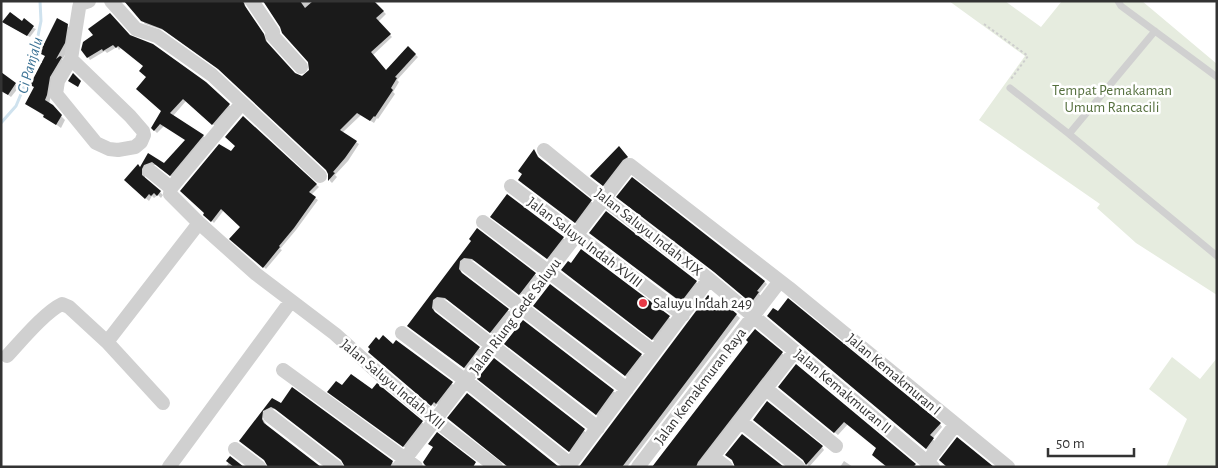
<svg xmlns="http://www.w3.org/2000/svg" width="1218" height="468" viewBox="0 0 1218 468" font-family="'Alegreya Sans',sans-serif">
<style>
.green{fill:#e6ecdf}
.shadow{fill:#0003}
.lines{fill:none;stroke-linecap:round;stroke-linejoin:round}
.stream{stroke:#cfe2ee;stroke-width:3}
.building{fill:#1a1a1a}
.path{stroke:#cdcdcd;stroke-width:2;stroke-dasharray:2.5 2.5;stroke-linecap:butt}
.service{stroke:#d0d0d0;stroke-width:7}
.minor{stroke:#d0d0d0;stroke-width:14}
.poi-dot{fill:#e63946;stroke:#fff;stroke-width:2}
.labels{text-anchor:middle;stroke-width:5;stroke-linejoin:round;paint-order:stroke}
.park-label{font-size:15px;fill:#56703f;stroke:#fff}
.street-label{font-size:15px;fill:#333;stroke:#fff}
.poi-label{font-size:15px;fill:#333;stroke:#fff;text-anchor:start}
.water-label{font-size:16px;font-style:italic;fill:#3f7597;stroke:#fff}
</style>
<rect width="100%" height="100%" fill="#fff"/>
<path class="green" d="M949 1H1005L1041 27 1062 1H1142L1217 64V295L1136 243 1097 208 1100 204 979 120 1025 56Z
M1172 357 1200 379 1217 358V467H1166L1187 419 1149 389Z"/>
<path class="shadow" d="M128 1H247L245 5 247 10 266 38 268 45 298 76 307 75 311 66 264 1H373L386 14 378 22 392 37 373 55 387 72 408 48 418 57 397 80 399 82 393 92 395 94 378 119 377 118 374 123 361 115 342 133 359 144 348 161 335 175 337 177 332 183 330 181V174L327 169 221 70 166 31 145 24 127 3Z
M22 23 36 29 30 37 6 24Z
M67 25 71 30 69 48 62 60 65 63 54 82 49 104 65 120 61 128 27 104 35 88 46 57 42 53Z
M130 36 206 83 232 108 216 127 186 101 173 116 206 138 173 178 156 165H151L146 169 145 178 163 195 161 198 158 195 154 198 152 196 149 201 126 180 141 169 148 155 165 164 187 140 164 126 157 133 153 129 162 111 145 67 121 48 119 50 117 47 107 53 105 51 90 60 83 50Z
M4 76 19 87 11 97 1 90Z
M243 118 319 187 311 195 318 200 296 230 280 249 282 250 266 269 231 238 241 227 224 210 214 223 190 198 237 146Z
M619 148 630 160 606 188 594 179Z
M534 151 541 160 594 204 578 225 522 183Z
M495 219 563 238 566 241 550 261Z
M477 230 538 277 523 297 476 261 467 260 462 264 461 273 511 313 494 335 449 300 441 299 435 303 434 312 482 351 467 370 411 329 473 241Z
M594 236 696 282 699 285 684 305Z
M581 251 672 320 656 342 565 273Z
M718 274 764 281 767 284 759 294 761 296 754 304Z
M725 305 740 318 627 467H581Z
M538 309 641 355 644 358 628 378Z
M771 319 940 424 942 427 932 439 936 442 929 451Z
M523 322 617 394 599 417 509 347Z
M755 330 785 356 700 467H652L749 342Z
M393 346 455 386 439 406 437 404 435 407 372 354Z
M494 360 588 434 572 454 482 382Z
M796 365 917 467H888L877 448 848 424 838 435 782 390Z
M377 385 425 425 407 449 332 394 342 387 372 391Z
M272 400 392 462 395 465 394 467H346L343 460 279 411 274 409 266 413 263 419 267 426 266 461 241 441Z
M822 447 824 450 809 467 805 461Z
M844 461 853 467H840Z
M229 462 242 467H226Z"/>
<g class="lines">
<path class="stream" d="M1 123 16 106 31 70 41 21 40 1"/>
</g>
<path class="building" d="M124 1H243L245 6 264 34 266 41 295 73 302 76 309 70 308 62 282 33 280 27 263 1H300L305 8 313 1H374L384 11 376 18 391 34 371 52 386 70 408 46 416 54 395 77 397 78 391 88 393 90 375 117 374 116 370 121 357 113 340 130 357 141 345 158 333 172 335 173 328 181V174L326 170 218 69 162 29 141 21Z
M10 12 22 21 24 18 34 26 27 36 2 22Z
M110 13 130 35 153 44 206 82 230 104 212 125 183 99 170 113 204 135 170 176 152 162 144 165 142 169V175L161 191 157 196 154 193 151 196 149 194 145 199 124 180 138 164 140 167 148 153 164 163 185 140 160 124 154 131 151 128 161 111 136 89 146 77 139 71 143 66 118 46 116 48 113 45 103 51 102 49 87 58 81 50 83 42 93 35 88 29Z
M57 18 68 24 65 43 56 59 60 56 62 57 50 77 47 95 45 100 53 105 62 115 56 125 43 117 44 115 25 104 34 87 30 85 45 56 41 54V50Z
M1 72 16 83 8 95 1 91Z
M73 73 81 81 78 87 68 81Z
M243 116 317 184 309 192 316 197 294 228 279 246 280 247 263 268 229 239 240 227 221 209 211 222 203 215 204 213 180 191 219 144 231 151 235 146 225 137Z
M619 146 628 157 623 160 603 186 590 176Z
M534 149 538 157 592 200 575 223 518 180 522 174 518 171Z
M632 177 765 281 757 291 759 292 751 303 714 272 616 197Z
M507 194 564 237 547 259 490 217Z
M606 211 697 281 681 302 589 233Z
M477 228 536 273 519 295 472 259 464 258 460 261 459 269 462 273 509 309 490 333 445 298 437 297 433 300 432 308 435 312 480 347 464 368 407 326 471 241 469 239Z
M581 249 670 316 652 340 561 270 568 261 571 263Z
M550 284 642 354 625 376 533 306Z
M708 295 723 306 724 303 737 314 699 365 622 467H579Z
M788 298 941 423 930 435 934 438 926 449 767 316 773 308 778 311Z
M523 320 614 390 596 415 504 344Z
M755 329 783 352 698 462 696 467H652L748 342 746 340Z
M383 335 393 344 396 340 453 382 436 404 434 402 431 406 368 352 370 349 368 347 376 337 379 340Z
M494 358 585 429 569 452 477 379Z
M796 364 916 464 913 467H887L872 455 876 448 844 422 834 433 778 387Z
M351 374 372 389 377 383 423 421 403 447 327 392 336 381 342 385Z
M292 387 393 461 390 467H345L341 460 275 409 271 407 263 411 262 419 264 423 321 467H268L264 460 239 441 272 398 281 403Z
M467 393 559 467H508L447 418Z
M767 401 823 446 806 465 803 460 753 420Z
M437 432 476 462 473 467H427L424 464 423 462 433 447 428 444Z
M742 434 784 467H735L732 460 725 455Z
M957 437 994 467H947L939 460Z
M230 456 244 467H234L226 461Z"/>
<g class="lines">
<path class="path" d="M984 24 1028 56 1011 79"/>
<path class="service" d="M1118 1 1121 6 1217 77
M1155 31 1069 134 1217 256
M1010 88 1069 134"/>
<path class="minor" d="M111 1 136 29 157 36 212 75 242 103 171 188 170 194 199 223 256 274 335 334 376 371 435 420 496 467
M252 1 273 32 272 35 301 67
M71 59 130 116 143 131 144 135 141 142 135 147 118 150 109 149 96 143 56 94 58 81 71 59 79 8 80 4 89 1
M242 103 320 176
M544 150 604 199 709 279 933 467
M150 171 171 188
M511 186 683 315
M483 222 654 352
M467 266 627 389
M440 305 598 428
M402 333 466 381 570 464
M107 342 163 403
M7 356C21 341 45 312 62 304L69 307 107 342 199 223
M283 370 416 467
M765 388 836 446
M270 416 336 467
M740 421 798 467
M235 449 259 467
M713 457 726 467
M927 462 955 425
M169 467 291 301
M399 467 630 165 789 288 1008 467
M568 467 709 279
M638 467 780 281
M705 467 795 351"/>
</g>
<circle class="poi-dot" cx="643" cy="303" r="5"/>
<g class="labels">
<g class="park-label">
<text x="1112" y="95">Tempat Pemakaman<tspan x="1112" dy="17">Umum Rancacili</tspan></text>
</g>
<g class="street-label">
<text transform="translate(649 232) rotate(38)" y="5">Jalan Saluyu Indah XIX</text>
<text transform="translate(585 242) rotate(37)" y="5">Jalan Saluyu Indah XVIII</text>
<text transform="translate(515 316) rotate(-53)" y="5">Jalan Riung Gede Saluyu</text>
<text transform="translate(894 374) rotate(40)" y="5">Jalan Kemakmuran I</text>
<text transform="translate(393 384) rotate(40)" y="5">Jalan Saluyu Indah XIII</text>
<text transform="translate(700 386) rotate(-53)" y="5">Jalan Kemakmuran Raya</text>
<text transform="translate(843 391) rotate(40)" y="5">Jalan Kemakmuran II</text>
</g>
<g class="poi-label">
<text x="653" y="308">Saluyu Indah 249</text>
</g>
<g class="water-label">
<text transform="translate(29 65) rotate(-74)" y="6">Ci Panjalu</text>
</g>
</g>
<rect width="1218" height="468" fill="none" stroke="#333333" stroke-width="5"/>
<path d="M1048 448v8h86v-8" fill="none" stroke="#333333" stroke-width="2.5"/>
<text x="1056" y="448" font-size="15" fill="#333333" stroke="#ffffff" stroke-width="4" paint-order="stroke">50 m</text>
</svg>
